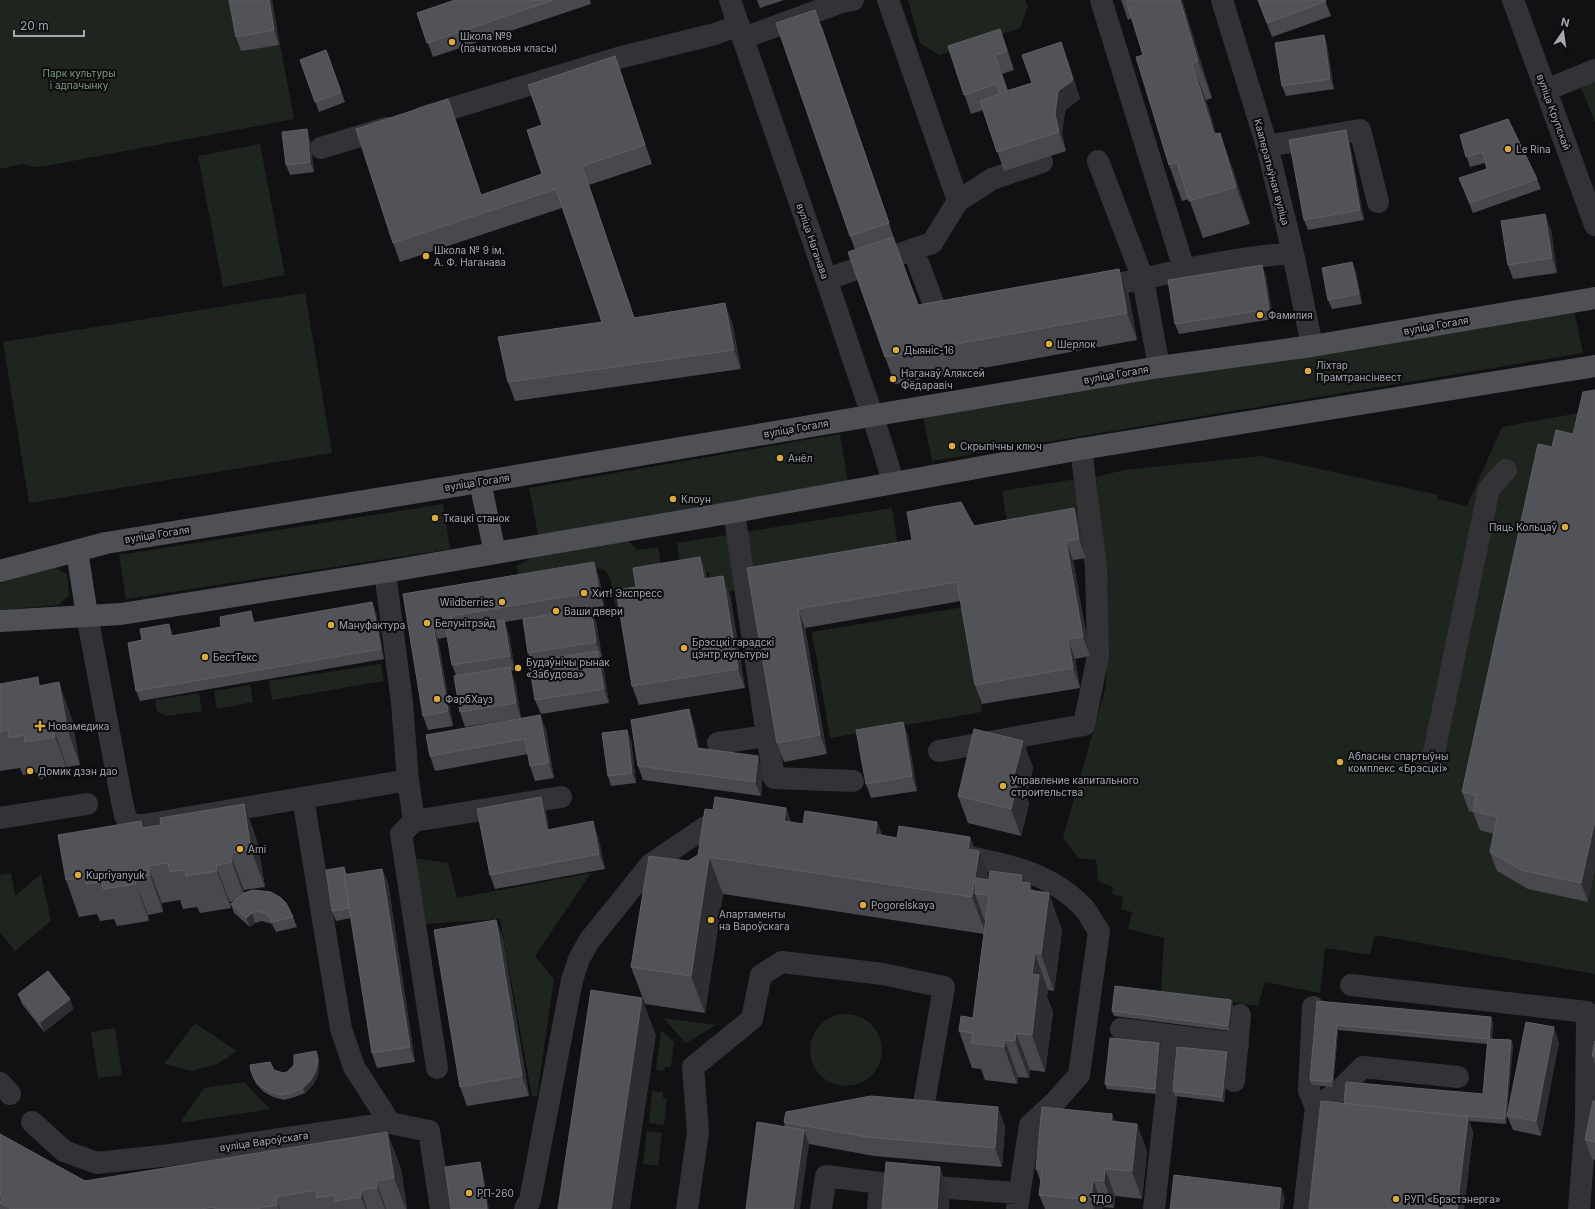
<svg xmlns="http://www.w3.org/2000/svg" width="1595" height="1209" viewBox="0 0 1595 1209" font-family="Inter,sans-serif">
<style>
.green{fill:#1e251f}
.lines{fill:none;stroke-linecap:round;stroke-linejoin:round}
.minor{stroke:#333337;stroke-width:22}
.major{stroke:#4f5056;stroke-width:22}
.wall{fill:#48484e}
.shaded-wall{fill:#2e2e32}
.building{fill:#525358;stroke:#5f6066}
.poi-dot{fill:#dcab40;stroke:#0c0c0e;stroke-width:1.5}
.labels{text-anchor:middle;stroke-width:4;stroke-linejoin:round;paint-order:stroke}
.poi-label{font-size:10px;fill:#a4a8b2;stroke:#0c0c0e;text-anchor:start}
.park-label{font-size:10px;fill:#7d9b80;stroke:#0c0c0e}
.street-label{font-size:10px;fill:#a4a8b2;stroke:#0c0c0e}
</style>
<rect width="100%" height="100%" fill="#111113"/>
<path class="green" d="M0 0H272L294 119 51 165 35 167 22 164 0 169Z
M908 0H1025L1028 6 1020 28 939 55 920 43Z
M1595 76V122L1579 83Z
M260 144 285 275 223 287 198 156Z
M305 293 332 453 29 503 3 342Z
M1574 310 1583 353 932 461 923 416Z
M1595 410V974L1375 935 1370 955 1325 948 1320 993 1265 982 1258 1006 1161 992 1164 938 1128 929 1132 912 1121 909 1123 897 1112 894 1113 887 1098 881 1096 860 1078 858 1063 838 1106 686 1108 594 1096 477 1124 470 1261 456 1438 495 1437 499 1467 506 1502 427Z
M840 434 848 482 538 535 529 488Z
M1076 479 1083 522 1009 534 1002 491Z
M443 504 450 549 126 599 119 555Z
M892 508 900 558 712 595 709 572 682 576 677 543 726 535 727 539 745 532Z
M628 540 637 550 658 547 663 579 640 603 616 608C614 599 612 578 606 572 594 561 536 576 520 579L516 566 531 558Z
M55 568 67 574 69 596 58 605 0 610V583Z
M964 607 982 712 830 738 812 632Z
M381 664 384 681 272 700 269 681Z
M250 685 253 702 217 709 214 691Z
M199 693 202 711 166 716 157 711 155 700Z
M413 858 448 863 457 898 591 873 535 956 554 979 537 1096H532L500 919 424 924Z
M11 873 15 896 41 874 51 921 15 951 0 932V875Z
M810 1050a36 36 0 1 1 72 0a36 36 0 1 1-72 0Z
M663 1018 716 1025 686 1043Z
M195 1023 237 1051 217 1064 191 1071 164 1064Z
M115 1028 122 1075 98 1078 91 1032Z
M661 1030 674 1042 671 1067H665L664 1071 656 1070Z
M244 1082 270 1109 180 1123 204 1088Z
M652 1091 663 1092V1098L667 1099 664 1125 649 1123Z
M647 1131 662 1133 658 1166 643 1164Z"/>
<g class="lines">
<path class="minor" d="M730 0C770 119 813 237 852 356 866 398 882 440 893 483
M1101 0 1184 269
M1222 0 1267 146 1293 253 1312 346
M1513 0 1595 225
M743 38 842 2 853 0
M1546 90 1595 70
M423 117 618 58 715 34 739 25
M1267 146 1360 130 1378 202
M321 148 386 128
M958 201 992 179 1042 162
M913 249 938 316 953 314
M827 279 932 243 958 201 888 0
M1095 288 1143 279 1098 161
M1159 367 1143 279C1192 267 1243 257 1293 253
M385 572 402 703 408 780 414 821 401 834 437 1068
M87 615 122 802 125 815 131 825H144L408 780
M767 736 774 778 853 781
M718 743 767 736 734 512
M939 751 1084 725 1098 656 1096 567 1081 449
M1433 757 1489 489 1506 470
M303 798 341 1029 354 1067 390 1123
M0 818 87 804
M414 821 561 797
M954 854C1002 864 1045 869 1082 906 1089 913 1093 923 1099 931L1079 1075 1055 1102 1030 1125 1017 1209
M1351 985 1587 1012 1586 1121 1579 1209
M1121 1029 1238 1044
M1234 1081 1240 1015
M0 1083 10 1094
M1316 1107 1340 1090 1363 1067 1458 1077
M32 1122 64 1151 97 1163 170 1155 390 1123 429 1131 441 1209
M525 1209 530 1200 572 980 579 959 589 941 651 864 704 828 723 822H730
M687 1209 698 1132 693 1067 752 1019 761 975 782 962 883 974 944 987 924 1103
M821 1209 826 1176 880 1183 1018 1193
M878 1209 880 1183
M1154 1209 1173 1036
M1304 1209 1316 1107 1309 1091 1313 1007"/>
<path class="major" d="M480 482 495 553
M77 551 87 615
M0 571 106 543 480 482 1159 367 1312 346 1595 298
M0 621 121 614 385 572 734 512 1081 449 1595 366"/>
</g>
<path class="wall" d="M272 0 279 45 241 51 236 37Z
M455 0H590L591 4 433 57 417 13Z
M757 0H784L760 8Z
M1121 0H1182L1212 98 1206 100 1216 134 1233 169 1250 224 1203 238 1189 199 1182 201 1169 165 1143 55 1132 18 1128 20Z
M1258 0H1325L1331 16 1272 37Z
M821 24 894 238H893L918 305 1119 269 1129 296 1137 340 895 384 885 357 855 250 850 236Z
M1324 35 1327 45 1334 89 1286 96 1282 86Z
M948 46 1007 48 1014 70 1002 74 1008 90 1032 83 1068 61 1080 99 1065 110 1062 133 1066 151 1004 171 983 110 971 114Z
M326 50 345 102 319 112 300 60Z
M622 75 652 164 589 185 634 317 732 322 741 369 515 401 508 382 602 322 562 208 400 262 393 243 448 99 481 195 542 174V125Z
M1460 135 1537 179 1541 189 1473 213 1459 178 1487 169 1485 163 1470 167Z
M310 139 314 172 290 175 286 165Z
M1349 139 1364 220 1308 230 1304 220Z
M1551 229 1557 273 1513 279 1508 265Z
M1352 262 1356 272 1362 304 1332 309 1328 300Z
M1266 275 1273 319 1179 334 1175 324Z
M1538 444 1588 902 1528 889 1497 871 1490 852 1494 834 1480 830 1473 812 1469 811 1462 792Z
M1074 508 1081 527 1086 558 1073 560 1090 656 1075 659 1080 688 982 704 975 685 961 601 805 628 827 754 784 762 777 743 747 568 912 540 974 526Z
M700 557 708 579 730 595 745 688 639 705 632 686 636 587Z
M599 577 604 606 591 608 596 622 602 657H600L603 666 609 703 541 714 535 700 532 662 528 653 523 619 505 622 509 635 515 670 511 671 515 681 521 718 465 727 460 712 456 675 452 665 447 637 438 639 453 726 428 730 423 716 403 594Z
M376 612 384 659 140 701 136 691 142 640 173 634V636L255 622Z
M0 684 41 685 72 719 80 765 67 767 69 774 39 779 36 772 23 775 20 768 0 771Z
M540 715 546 730 554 778 535 781 530 766 528 754 435 771 430 756Z
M903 722 908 736 917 791 871 798 866 784Z
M694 724 699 748 763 771 761 796 643 780 638 766Z
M627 730 631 740 636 783 611 786 608 776Z
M1023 741 1033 768 1026 796 1029 804 1021 836 968 823 958 796Z
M541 797 546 812 549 829 598 836 605 869 495 889 490 875Z
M244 804 257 841 265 887 244 890V893L293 917 297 927 276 932 272 924 262 921 255 923 250 927 234 913 231 904 234 901 230 902 231 908 200 913 197 907 183 909 180 900 162 903 163 912 148 915 149 921 117 926 114 919 100 921 97 914 79 917 66 880 141 821 143 828 161 825Z
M786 808 791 822 803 824 877 822 882 835 897 838 970 837 975 850 989 877 1024 883 1033 891 1062 930 1054 991 1048 990 1047 997 1053 1012 1045 1072 1030 1070 1029 1078 1018 1077 1017 1084 985 1080 981 1069 972 1068 959 1031 973 1018 984 934 723 894 705 1013 645 1004 631 967 688 861 698 855 713 810Z
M344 867 347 874 382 869 388 883 415 1062 377 1068 372 1053 351 918 336 921 332 911Z
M496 920 503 939 529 1096 467 1106 460 1087Z
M18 994 70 999 73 1009 44 1032 22 1004Z
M1231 1000 1233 1005 1230 1031 1114 1016 1112 1011Z
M1317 1001 1493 1022 1492 1039 1511 1040 1513 1045 1506 1124 1469 1121 1473 1132 1464 1209H1309L1344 1103 1483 1094 1487 1044 1338 1030 1333 1087 1312 1085 1310 1080Z
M1595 1041V1064L1592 1056Z
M1559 1042 1541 1136 1513 1130 1507 1116Z
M1159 1043 1161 1048 1156 1094 1107 1089 1105 1084Z
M316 1051 318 1056 319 1065 318 1075 313 1085 305 1093 295 1097 284 1100 273 1097 264 1092 256 1084 251 1071 274 1070 283 1073 287 1072Z
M1227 1052 1229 1057 1224 1102 1175 1096 1173 1091Z
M1595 1101V1160L1592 1159 1585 1140Z
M1112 1114 1115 1122 1137 1124 1147 1152 1142 1199 1115 1196 1114 1208 1103 1207 1102 1209H1045L1039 1195 1041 1183 1036 1169Z
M784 1122 1005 1126 1002 1167 874 1156 809 1144 785 1127Z
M387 1132 401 1169 407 1209H0V1134L85 1181Z"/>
<path class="shaded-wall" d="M269 0H272L279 45 274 30Z
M1180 0H1182L1212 98 1198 61Z
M1000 29 1007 48 1014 70 1007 51Z
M1324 35 1327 45 1334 89 1330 79Z
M1061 42 1068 61 1080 99 1065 110 1062 133 1066 151 1059 132 1055 114Z
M995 55 1002 74 1014 110 1007 91Z
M615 56 622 75 652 164 645 145Z
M1192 63 1206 100 1227 171 1214 134Z
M448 99 455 118 488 214 481 195Z
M307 129 310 139 314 172 310 162Z
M1346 130 1349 139 1364 220 1360 210Z
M1220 133 1233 169 1250 224 1236 187Z
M582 166 589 185 641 337 634 318Z
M1545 214 1551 229 1557 273 1552 258Z
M1352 262 1356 272 1362 304 1359 294Z
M1262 265 1266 275 1273 319 1269 309Z
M1119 269 1129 296 1137 340 1127 313Z
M725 303 732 322 741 369 734 350Z
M1074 508 1081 527 1086 558 1079 539Z
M1066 541 1073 560 1090 656 1083 637Z
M700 557 707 576 711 598 704 579Z
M594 562 599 577 604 606 599 591Z
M723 576 730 595 745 688 738 669Z
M372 602 376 612 384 659 381 649Z
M591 608 596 622 602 657 596 642Z
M798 609 805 628 827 754 820 735Z
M251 611 255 621 256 633 253 623Z
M451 616 456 631 457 636 452 621Z
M504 620 509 635 515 670 510 656Z
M169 624 173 634 175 646 171 636Z
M433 624 438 639 453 726 448 711Z
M1068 639 1075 659 1080 688 1073 668Z
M597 651 603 666 609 703 604 689Z
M510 667 515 681 521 718 516 703Z
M59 682 72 719 80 765 67 728Z
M689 709 694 724 702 762 697 748Z
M540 715 546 730 554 778 549 763Z
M903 722 908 736 917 791 912 776Z
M54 730 67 767 69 774 55 737Z
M627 730 631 740 636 783 632 773Z
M1023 741 1033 768 1026 796 1029 804 1021 836 1011 809 1014 776Z
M758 756 763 771 761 796 755 782Z
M541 797 546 812 552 845 547 830Z
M244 804 257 841 265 887 251 850Z
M786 808 799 845 784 821Z
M1595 820V871L1588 902 1581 883Z
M593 821 598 836 605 869 599 854Z
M877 822 891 859 875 834Z
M970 837 978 860 979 851 993 888 975 894 987 927 986 934 972 897 968 849Z
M230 853 244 890 245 899 232 862Z
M709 857 723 894 705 1013 691 976Z
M216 865 230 902 231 908 217 871Z
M148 866 162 903 163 912 150 875Z
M382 869 388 883 415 1062 410 1047Z
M1022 875 1035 912 1021 882Z
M134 878 148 915 149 921 136 884Z
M1030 883 1044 920 1029 890Z
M1049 893 1062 930 1054 991 1041 954Z
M252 913 255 923 250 927 246 918Z
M496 920 503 939 529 1096 522 1076Z
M1035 953 1048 990 1047 997 1053 1012 1045 1072 1032 1035V974Z
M642 998 656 1035 630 1209H611Z
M70 999 73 1009 44 1032 40 1022Z
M1231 1000 1233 1005 1230 1031 1228 1026Z
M1491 1017 1493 1022 1491 1044 1489 1039Z
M1337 1025 1338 1030 1333 1087 1332 1082Z
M1554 1027 1559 1042 1541 1136 1536 1121Z
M1016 1033 1030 1070 1029 1078 1015 1041Z
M1005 1040 1018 1077 1017 1084 1004 1047Z
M1511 1040 1513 1045 1506 1124 1505 1119Z
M1159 1043 1161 1048 1156 1094 1155 1089Z
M316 1051 318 1056 319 1065 318 1075 313 1085 305 1093 303 1088Z
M1227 1052 1229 1057 1224 1102 1222 1097Z
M998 1107 1005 1126 1002 1167 995 1148Z
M1112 1114 1122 1142 1111 1121Z
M1468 1117 1473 1132 1464 1209H1457Z
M1137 1124 1147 1152 1142 1199 1132 1171Z
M804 1130 809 1144 800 1209H793Z
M387 1132 401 1169 407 1209H406L394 1178Z
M480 1162 483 1172 489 1209H487Z
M940 1167 950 1194 949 1209H937Z
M1105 1169 1115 1196 1114 1208 1104 1181Z
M1093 1180 1103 1207 1102 1209H1094L1091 1200Z
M376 1181 386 1209H385L377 1188Z
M1281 1188 1285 1198 1283 1209H1279Z
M361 1190 367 1209H366L361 1197Z
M276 1197 280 1209H279Z"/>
<path class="building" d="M229 0H269L274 30 236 37Z
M455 0H553L427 43 417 13Z
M1126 0H1180L1198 61 1192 63 1214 134 1220 133 1236 187 1189 201 1177 162 1169 165 1136 57 1143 55Z
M1258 0H1325L1326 1 1267 23Z
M815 10 889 223 850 236 776 23Z
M1000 29 1007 51 995 55 1007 91 1032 83 1022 55 1061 42 1073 80 1058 91 1055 114 1059 132 997 152 980 101 1000 94 996 84 964 95 948 46Z
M1324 35 1330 79 1282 86 1275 43Z
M326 50 341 92 315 102 300 60Z
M615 56 645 145 582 166 634 318 725 303 734 350 508 382 498 337 602 322 556 189 393 243 356 129 448 99 481 195 542 174 527 130 542 125 528 85Z
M1508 119 1537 179 1470 203 1459 178 1487 169 1483 152 1466 157 1460 135Z
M307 129 310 162 286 165 282 132Z
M1346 130 1360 210 1304 220 1289 140Z
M1545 214 1552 258 1508 265 1501 221Z
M893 237 918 305 1119 269 1127 313 885 357 848 252Z
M1352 262 1359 294 1328 300 1322 268Z
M1262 265 1269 309 1175 324 1168 280Z
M1595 390V820L1581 883 1521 870 1490 852 1497 817 1473 811 1476 795 1462 792 1538 444 1552 447 1556 430 1573 434 1583 392Z
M961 502 974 526 1074 508 1079 539 1066 541 1083 637 1068 639 1073 668 975 685 957 582 798 609 820 735 777 743 747 568 912 540 907 512 926 508Z
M700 557 704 579 723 576 738 669 632 686 616 590 636 587 633 568Z
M594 562 599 591 451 616 452 621 433 624 448 711 423 716 403 594Z
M372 602 381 649 136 691 128 643 142 640 140 629 169 624 171 636 221 627 220 617 251 611 253 623Z
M591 608 596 642 528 653 523 619Z
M504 620 510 656 452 665 446 630Z
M597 651 604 689 535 700 529 662Z
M510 667 516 703 460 712 454 676Z
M38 677 39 686 59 682 67 728 54 730 55 737 25 742 24 735 9 738 8 730 0 732V684Z
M689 709 697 748 758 756 755 782 638 766 631 720Z
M540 715 549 763 530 766 525 739 430 756 426 735Z
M903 722 912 776 866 784 856 730Z
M974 729 1023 741 1014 776 1019 777 1011 809 958 796Z
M627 730 632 773 608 776 602 733Z
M541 797 547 830 593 821 599 854 490 875 477 809Z
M715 797 786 808 784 821 803 824 805 811 877 822 875 834 897 838 899 826 970 837 968 849 979 851 972 897 709 857 691 976 631 967 649 856 688 861 698 855 705 809 713 810Z
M244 804 251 850 230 853 232 862 216 865 217 871 186 876 185 870 170 872 168 863 148 866 150 875 134 878 136 884 103 889 102 882 86 884 85 877 66 880 58 835 141 821 142 828 161 825 160 818Z
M344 867 345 874 344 875 350 908 332 911 326 870Z
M382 869 410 1047 372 1053 344 875Z
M990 871 1022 875 1021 882 1030 883 1029 890 1049 893 1041 954 1035 953 1032 974 1039 975 1032 1035 1016 1033 1015 1041 1005 1040 1004 1047 971 1043 973 1033 959 1031 961 1016 973 1018 989 895 975 894 976 878 989 880Z
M253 890 271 892 281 898 286 903 293 917 272 922 268 914 258 911 252 913 246 918 231 904 244 893Z
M496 920 522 1076 460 1087 434 930Z
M48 971 70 999 40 1022 18 994Z
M1115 986 1231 1000 1228 1026 1112 1011Z
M591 990 642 998 611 1209H558Z
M1317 1001 1491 1017 1489 1039 1511 1040 1505 1119 1401 1110 1344 1103 1346 1082 1483 1094 1488 1039 1337 1025 1332 1082 1310 1080Z
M1526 1022 1554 1027 1536 1121 1507 1116Z
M1110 1038 1159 1043 1155 1089 1105 1084Z
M1595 1041V1056H1592Z
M1177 1047 1227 1052 1222 1097 1173 1091Z
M316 1051 318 1060 316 1070 311 1080 303 1088 293 1092 282 1095 271 1092 262 1087 254 1079 251 1071 250 1065 270 1062 274 1070 283 1073 287 1072 294 1065V1055Z
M871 1096 998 1107 995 1148 867 1137 784 1122 786 1112Z
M1321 1101 1468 1117 1457 1209H1309Z
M1593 1101H1595V1142L1585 1140Z
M1042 1107 1112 1114 1111 1121 1137 1124 1132 1171 1105 1169 1104 1181 1093 1180 1091 1200 1039 1195 1042 1170 1036 1169Z
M757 1122 804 1130 793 1209H746Z
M387 1132 394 1178 376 1181 377 1188 361 1190V1197L335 1201 333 1195 317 1198 316 1190 276 1197 277 1205 259 1208V1209H215L214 1207 201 1209H11L0 1203 3 1198 0 1196V1134L85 1181Z
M480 1162 487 1209H451L445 1167Z
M886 1162 940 1167 937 1209H882Z
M1174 1175 1281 1188 1279 1209H1170Z"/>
<g class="poi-dot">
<circle cx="452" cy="42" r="4"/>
<circle cx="1508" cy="149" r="4"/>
<circle cx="426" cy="256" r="4"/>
<circle cx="1260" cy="315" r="4"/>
<circle cx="1049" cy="344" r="4"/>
<circle cx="896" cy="350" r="4"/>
<circle cx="1308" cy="371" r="4"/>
<circle cx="893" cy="379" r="4"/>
<circle cx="952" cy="446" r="4"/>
<circle cx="780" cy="458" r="4"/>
<circle cx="673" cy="499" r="4"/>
<circle cx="435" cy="518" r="4"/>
<circle cx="1565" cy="527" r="4"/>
<circle cx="584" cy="593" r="4"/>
<circle cx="502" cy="602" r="4"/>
<circle cx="556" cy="611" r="4"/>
<circle cx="427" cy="623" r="4"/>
<circle cx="331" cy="625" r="4"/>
<circle cx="684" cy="648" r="4"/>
<circle cx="205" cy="657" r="4"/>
<circle cx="518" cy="668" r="4"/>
<circle cx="437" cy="699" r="4"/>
<path d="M38 720h4v4h4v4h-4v4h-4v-4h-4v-4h4z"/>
<circle cx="1340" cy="762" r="4"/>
<circle cx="30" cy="771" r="4"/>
<circle cx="1003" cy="786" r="4"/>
<circle cx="240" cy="849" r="4"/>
<circle cx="78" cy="875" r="4"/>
<circle cx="863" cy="905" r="4"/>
<circle cx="711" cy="920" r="4"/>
<circle cx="469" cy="1193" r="4"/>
<circle cx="1083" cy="1199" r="4"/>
<circle cx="1396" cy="1199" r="4"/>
</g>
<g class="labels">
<g class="poi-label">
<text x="460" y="40">Школа №9<tspan x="460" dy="12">(пачатковыя класы)</tspan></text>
<text x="1516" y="153">Le Rina</text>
<text x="434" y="254">Школа № 9 ім.<tspan x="434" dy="12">А. Ф. Наганава</tspan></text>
<text x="1268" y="319">Фамилия</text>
<text x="1057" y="348">Шерлок</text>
<text x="904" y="354">Дыяніс-16</text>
<text x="1316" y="369">Ліхтар<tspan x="1316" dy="12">Прамтрансінвест</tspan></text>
<text x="901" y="377">Наганаў Аляксей<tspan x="901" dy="12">Фёдаравіч</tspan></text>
<text x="960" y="450">Скрыпічны ключ</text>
<text x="788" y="462">Анёл</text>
<text x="681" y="503">Клоун</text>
<text x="443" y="522">Ткацкі станок</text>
<text x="1557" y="531" text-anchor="end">Пяць Кольцаў</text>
<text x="592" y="597">Хит! Экспресс</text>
<text x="494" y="606" text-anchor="end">Wildberries</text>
<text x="564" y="615">Ваши двери</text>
<text x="435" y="627">Белунітрэйд</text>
<text x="339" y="629">Мануфактура</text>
<text x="692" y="646">Брэсцкі гарадскі<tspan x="692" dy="12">цэнтр культуры</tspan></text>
<text x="213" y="661">БестТекс</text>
<text x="526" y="666">Будаўнічы рынак<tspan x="526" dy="12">«Забудова»</tspan></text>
<text x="445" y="703">ФарбХауз</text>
<text x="48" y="730">Новамедика</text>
<text x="1348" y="760">Абласны спартыўны<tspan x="1348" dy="12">комплекс «Брэсцкі»</tspan></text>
<text x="38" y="775">Домик дзэн дао</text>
<text x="1011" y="784">Управление капитального<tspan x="1011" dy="12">строительства</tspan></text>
<text x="248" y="853">Ami</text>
<text x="86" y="879">Kupriyanyuk</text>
<text x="871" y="909">Pogorelskaya</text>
<text x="719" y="918">Апартаменты<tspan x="719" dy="12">на Вароўскага</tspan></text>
<text x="477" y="1197">РП-260</text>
<text x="1091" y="1203">ТДО</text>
<text x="1404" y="1203">РУП «Брэстэнерга»</text>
</g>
<g class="park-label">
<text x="79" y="77">Парк культуры<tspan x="79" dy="12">і адпачынку</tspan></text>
</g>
<g class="street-label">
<text transform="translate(1554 112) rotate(70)" y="4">вуліца Крупскай</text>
<text transform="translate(1272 172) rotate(75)" y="4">Кааператыўная вуліца</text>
<text transform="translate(813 241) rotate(71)" y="4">вуліца Наганава</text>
<text transform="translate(1436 325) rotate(-10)" y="4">вуліца Гогаля</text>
<text transform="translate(1116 374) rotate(-10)" y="4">вуліца Гогаля</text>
<text transform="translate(796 428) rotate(-10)" y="4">вуліца Гогаля</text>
<text transform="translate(477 482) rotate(-9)" y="4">вуліца Гогаля</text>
<text transform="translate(157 534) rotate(-9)" y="4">вуліца Гогаля</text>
<text transform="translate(264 1141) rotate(-8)" y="4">вуліца Вароўскага</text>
</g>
</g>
<g transform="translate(1563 32) rotate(13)" stroke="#0c0c0e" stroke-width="3" paint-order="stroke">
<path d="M0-3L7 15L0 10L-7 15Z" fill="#a4a8b2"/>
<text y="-6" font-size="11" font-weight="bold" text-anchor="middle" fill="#a4a8b2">N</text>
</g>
<path d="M14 30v6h70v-6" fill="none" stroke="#a4a8b2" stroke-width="2"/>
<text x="20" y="30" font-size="12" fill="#a4a8b2" stroke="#0c0c0e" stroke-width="3" paint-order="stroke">20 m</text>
</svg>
